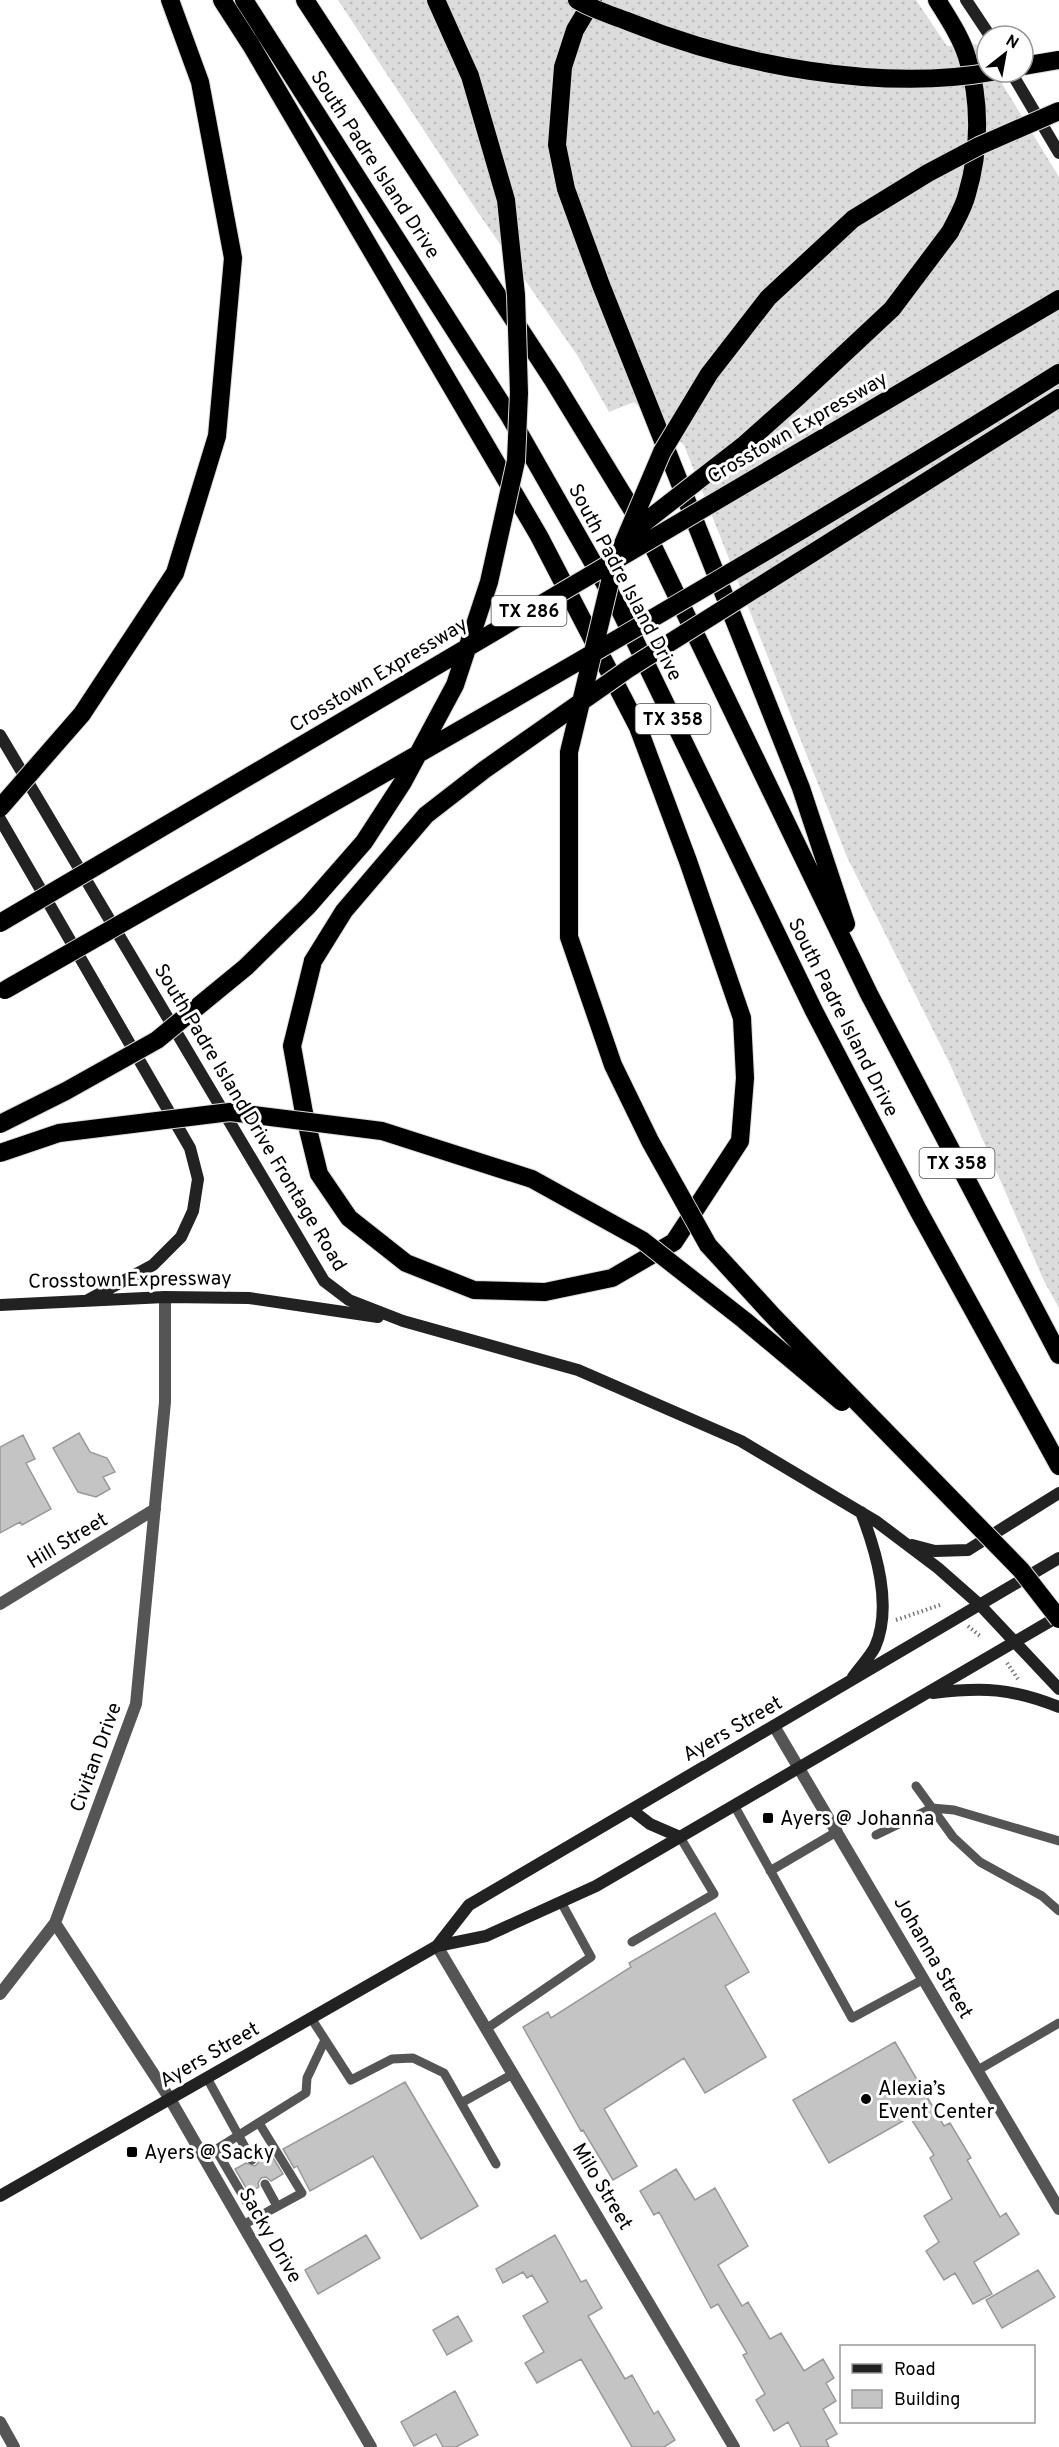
<svg xmlns="http://www.w3.org/2000/svg" width="1059" height="2447" viewBox="0 0 1059 2447" font-family="Overpass,sans-serif">
<style>
.grass{fill:url(#grass-dots)}
.building{fill:#c4c4c4;stroke:#999;stroke-width:1.5}
.lines{fill:none;stroke-linecap:round;stroke-linejoin:round}
.motorway-casing{stroke:#dbdbdb;stroke-width:20}
.path{stroke:#777;stroke-width:4;stroke-dasharray:1.5 3;stroke-linecap:butt}
.service{stroke:#555;stroke-width:9}
.minor{stroke:#555;stroke-width:12}
.tertiary{stroke:#555;stroke-width:12}
.secondary{stroke:#222;stroke-width:12}
.motorway{stroke:#000;stroke-width:18}
.motorway-bridge-casing{stroke:#dbdbdb;stroke-width:20;stroke-linecap:butt}
.motorway-bridge{stroke:#000;stroke-width:18}
.poi-dot{fill:#000;stroke:#fff;stroke-width:2}
.labels{text-anchor:middle;stroke-width:6;stroke-linejoin:round;paint-order:stroke}
.shield{fill:#fff;stroke:#4c4c4c;stroke-width:1.5}
.shield-label{font-size:18px;font-weight:bold;fill:#000}
.street-label{font-size:20px;fill:#000;stroke:#fff}
.poi-label{font-size:20px;fill:#000;stroke:#fff;text-anchor:start}
</style>
<defs>
<pattern id="grass-dots" width="8" height="8" patternUnits="userSpaceOnUse" patternTransform="scale(1.5)"><rect width="8" height="8" fill="#dcdcdc"/><path d="M2 2h.1M6 6h.1" fill="none" stroke="#bbb" stroke-width="1.8" stroke-linecap="round"/></pattern>
</defs>
<rect width="100%" height="100%" fill="#fff"/>
<path class="grass" d="M338 0H916L947 46 976 44 987 60V72H995L1059 177V1308L1044 1281 950 1064 847 857 684 445 634 402 609 412 577 355 477 211Z"/>
<path class="building" d="M79 1433 90 1452 107 1458 115 1472 103 1477 110 1489 96 1497 78 1492 53 1448Z
M23 1435 35 1459 26 1463 51 1509 22 1525 20 1522 0 1533V1447Z
M715 1913 749 1972 725 1986 766 2057 705 2093 684 2058 604 2109 637 2166 613 2180 583 2130 581 2131 523 2027 548 2012 551 2018 631 1967 629 1963Z
M895 2042 944 2126 950 2123 971 2158 967 2160 1000 2217 1006 2213 1019 2234 974 2262 992 2294 973 2304 955 2273 944 2280 926 2251 939 2242 924 2216 952 2199 930 2158 934 2155 910 2117 829 2163 793 2100Z
M405 2082 478 2206 421 2239 373 2156 310 2191 297 2166 294 2168 283 2149Z
M269 2151 283 2174 271 2181 266 2177 261 2178 258 2183 259 2187 249 2193 235 2169 246 2163 255 2166 258 2163V2157Z
M676 2169 695 2200 715 2188 748 2246 718 2265 742 2306 748 2302 770 2339 781 2333 804 2371 823 2359 834 2378 826 2383 836 2401 823 2409 837 2434 826 2440 829 2447H801L788 2422 774 2431 756 2400 765 2394 743 2355 747 2353 718 2304 711 2308 659 2212 654 2215 640 2191Z
M366 2235 380 2258 318 2294 305 2270Z
M555 2235 581 2282 586 2280 602 2308 588 2316 625 2379 632 2375 654 2414 658 2411 675 2440 664 2447H632L581 2359 537 2383 525 2363 544 2352 523 2316 548 2302 532 2275 527 2278 523 2272 503 2283 496 2269Z
M1038 2270 1055 2297 1002 2328 986 2300Z
M458 2316 472 2341 447 2355 433 2330Z
M455 2391 478 2435 456 2447H443L436 2434 414 2446 401 2422Z"/>
<g class="lines">
<defs>
<path id="motorway" d="M222 0 251 45 539 536 638 727 688 861 742 1018 745 1078 740 1141 674 1242 612 1278 545 1292 474 1290 406 1263 349 1218 319 1174 304 1113 292 1046 313 961
M244 0 510 417 620 610 814 1011 918 1210 1059 1466
M305 0 553 380 647 534 869 994 1059 1355
M436 0 470 76
M593 0 575 30 563 67 557 145 566 189 601 285 801 788 846 924
M937 0C948 18 961 37 967 57 981 101 980 150 967 194 964 207 956 220 950 232
M1023 66 1059 60
M82 714 175 573 217 436 233 258 200 82 170 0"/>
</defs>
<use href="#motorway" class="motorway-casing"/>
<path class="path" d="M896 1620 940 1605
M968 1626 980 1636
M1007 1663 1018 1679"/>
<path class="service" d="M916 1786 953 1837 980 1862 1042 1896 1059 1911
M734 1805 852 2018 924 1979
M876 1835 932 1808 954 1810 1059 1841
M770 1871 838 1831
M632 1942 714 1894 680 1837
M311 2018 351 2080 392 2059 413 2058 444 2073 496 2164
M486 2029 591 1957 561 1902
M978 2070 1059 2023
M207 2078 252 2160
M461 2103 513 2074
M216 2150 256 2218
M204 2157 306 2093 307 2078 325 2040
M265 2184 277 2206
M243 2225 302 2193 259 2123"/>
<path class="minor" d="M0 1604 155 1509
M774 1726 1059 2209
M55 1923 170 2099
M437 1946 734 2447
M0 1994 55 1923 136 1704 165 1402V1297
M0 2422 14 2447"/>
<path class="tertiary" d="M170 2099 371 2447"/>
<path class="secondary" d="M966 0 990 36
M1011 72 1059 153
M0 735 324 1281 349 1300 403 1321 578 1370 741 1441 877 1522 938 1568 980 1605 1059 1689
M0 819 190 1148 198 1179 193 1211 181 1237 153 1265 86 1301
M0 1305 165 1297 249 1298 378 1317
M912 1545 935 1551 968 1550 1059 1493
M853 1677C860 1667 870 1657 875 1647 893 1606 876 1551 861 1512
M933 1693C982 1687 1012 1688 1059 1707
M632 1810 650 1824 680 1837
M437 1946 469 1905 1059 1558
M0 2196 437 1946 486 1936 596 1886 1059 1616"/>
<use href="#motorway" class="motorway"/>
<defs>
<path id="motorway-bridge" d="M577 0C594 10 614 16 632 23 737 65 880 92 992 72
M1059 111 979 146 928 173 853 219 768 298 709 374 662 452 614 565 569 752V937L613 1065 650 1141 708 1245 774 1317 1021 1570 1059 1619
M627 536 745 444 799 396 892 309 950 232
M0 808 82 714
M0 923 1059 299
M313 961 344 911 426 815 484 770 628 669 1059 398
M5 990C358 788 714 589 1059 373
M0 1124 66 1091 157 1040 246 967 308 906 364 842 403 782 455 685 489 582 516 461 519 393 516 295 506 200 470 76
M0 1153 59 1133 230 1112 382 1131 532 1179 642 1240 744 1320 842 1402"/>
</defs>
<use href="#motorway-bridge" class="motorway-bridge-casing"/>
<use href="#motorway-bridge" class="motorway-bridge"/>
</g>
<g class="poi-dot">
<rect x="762" y="1812" width="12" height="12" rx="3"/>
<circle cx="866" cy="2099" r="6"/>
<rect x="126" y="2146" width="12" height="12" rx="3"/>
</g>
<g class="labels">
<g class="shield">
<rect x="491.5" y="596" width="75" height="30" rx="4.5"/>
<rect x="635.5" y="704" width="75" height="30" rx="4.5"/>
<rect x="919.5" y="1148" width="75" height="30" rx="4.5"/>
</g>
<g class="shield-label">
<text x="529" y="617">TX 286</text>
<text x="673" y="725">TX 358</text>
<text x="957" y="1169">TX 358</text>
</g>
<g class="street-label">
<text transform="translate(376 164) rotate(57)" y="7">South Padre Island Drive</text>
<text transform="translate(797 427) rotate(-30)" y="7">Crosstown Expressway</text>
<text transform="translate(626 582) rotate(62)" y="7">South Padre Island Drive</text>
<text transform="translate(378 674) rotate(-31)" y="7">Crosstown Expressway</text>
<text transform="translate(844 1017) rotate(63)" y="7">South Padre Island Drive</text>
<text transform="translate(251 1117) rotate(59)" y="7">South Padre Island Drive Frontage Road</text>
<text transform="translate(130 1279) rotate(-1)" y="7">Crosstown Expressway</text>
<text transform="translate(67 1540) rotate(-31)" y="7">Hill Street</text>
<text transform="translate(732 1728) rotate(-30)" y="7">Ayers Street</text>
<text transform="translate(95 1757) rotate(-70)" y="7">Civitan Drive</text>
<text transform="translate(934 1957) rotate(60)" y="7">Johanna Street</text>
<text transform="translate(209 2054) rotate(-30)" y="7">Ayers Street</text>
<text transform="translate(603 2186) rotate(59)" y="7">Milo Street</text>
<text transform="translate(271 2235) rotate(60)" y="7">Sacky Drive</text>
</g>
<g class="poi-label">
<text x="780" y="1825">Ayers @ Johanna</text>
<text x="878" y="2095">Alexia’s<tspan x="878" dy="23">Event Center</tspan></text>
<text x="144" y="2159">Ayers @ Sacky</text>
</g>
</g>
<rect x="840" y="2345" width="195" height="78" fill="#ffffff" stroke="#999999" stroke-width="1.5"/>
<rect x="852" y="2364" width="30" height="9" fill="#222222" stroke="#999999" stroke-width="1.5"/>
<text x="894" y="2375" font-size="18" fill="#000000">Road</text>
<rect x="852" y="2390" width="30" height="18" fill="#c4c4c4" stroke="#999999" stroke-width="1.5"/>
<text x="894" y="2405" font-size="18" fill="#000000">Building</text>
<g transform="translate(1005 54) rotate(31)"><circle r="28" fill="#ffffff" stroke="#999999" stroke-width="1.5"/>
<path d="M0-4.5L10 22L0 15L-10 22Z" fill="#000000"/>
<text y="-9" font-size="16" font-weight="bold" text-anchor="middle" fill="#000000">N</text>
</g>
</svg>
